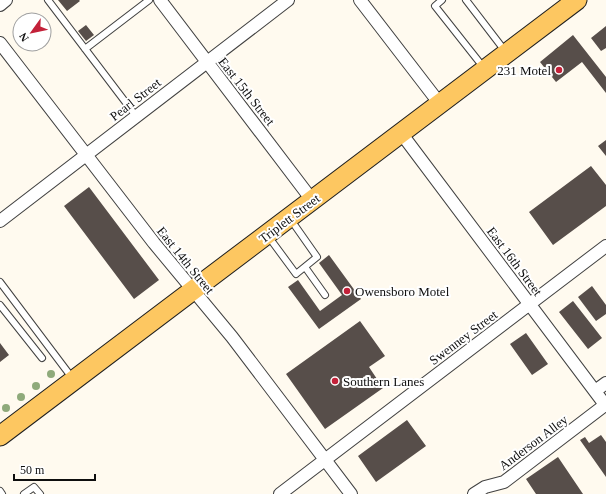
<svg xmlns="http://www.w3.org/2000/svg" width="606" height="494" viewBox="0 0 606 494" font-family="Georgia,serif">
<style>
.building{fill:#574e4a}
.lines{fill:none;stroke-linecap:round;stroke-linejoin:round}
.service-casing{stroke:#414141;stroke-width:8}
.minor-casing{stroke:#414141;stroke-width:14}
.primary-casing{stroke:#1f1f1f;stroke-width:21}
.service{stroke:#fff;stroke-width:6}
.minor{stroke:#fff;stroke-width:12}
.primary{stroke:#fdc761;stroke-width:19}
.tree{fill:#8faa7b}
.poi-dot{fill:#c32139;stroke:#fff;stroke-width:1.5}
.labels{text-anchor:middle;stroke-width:4;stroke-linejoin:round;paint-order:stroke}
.poi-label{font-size:13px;fill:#0e0e0e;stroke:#fff;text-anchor:start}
.street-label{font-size:13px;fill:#0e0e0e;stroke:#fff}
</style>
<rect width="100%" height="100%" fill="#fffaef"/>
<path class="building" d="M58 0H79L80 1 67 11Z
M86 25 94 35 86 41 78 31Z
M606 26V48L601 51 591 38Z
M573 35 606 77V93L582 62 556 82 540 62Z
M606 140V156L598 146Z
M591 166 606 185V206L553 245 529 212Z
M89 187 159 280 134 299 64 206Z
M329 255 361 299 319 329 288 287 298 280 320 311 342 295 319 263Z
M592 286 606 305V314L596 321 578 297Z
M573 301 602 338 588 349 559 312Z
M360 321 385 356 369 367 383 388 325 429 286 374Z
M526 333 548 364 532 375 510 344Z
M0 343 9 355 0 362Z
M407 420 426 446 376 482 358 456Z
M601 435 606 442V477L580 440 585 437 589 443Z
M558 457 583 494H536L526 479Z"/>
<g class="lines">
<defs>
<path id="service" d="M48 0 136 116
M442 0 435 6 484 68
M466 0 505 51
M85 49 149 0
M268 236 296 274 317 257 291 220
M305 267 325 295
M0 282 73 379
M0 305 42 358
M0 491 2 494
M24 494 34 487 40 494"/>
<path id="minor" d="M160 0 312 200
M360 0 440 104
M0 5 6 0
M0 43 154 243 232 337 351 494
M401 133 606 406
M0 221 288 0
M595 391 606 383
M280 494 606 246
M474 494 485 487 504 482 605 405"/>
<path id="primary" d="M0 436 577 0"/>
</defs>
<use href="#service" class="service-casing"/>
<use href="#minor" class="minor-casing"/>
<use href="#primary" class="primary-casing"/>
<use href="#service" class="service"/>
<use href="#minor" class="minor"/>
<use href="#primary" class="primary"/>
</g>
<g class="tree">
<circle cx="51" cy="374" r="4"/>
<circle cx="36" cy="386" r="4"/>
<circle cx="21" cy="397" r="4"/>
<circle cx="6" cy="408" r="4"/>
</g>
<g class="poi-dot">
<circle cx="559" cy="70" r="4"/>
<circle cx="347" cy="291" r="4"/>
<circle cx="335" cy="381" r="4"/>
</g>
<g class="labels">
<g class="poi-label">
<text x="551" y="75" text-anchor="end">231 Motel</text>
<text x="355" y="296">Owensboro Motel</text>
<text x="343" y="386">Southern Lanes</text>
</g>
<g class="street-label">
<text transform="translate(247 91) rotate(52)" y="5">East 15th Street</text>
<text transform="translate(135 99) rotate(-38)" y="5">Pearl Street</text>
<text transform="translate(289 218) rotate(-37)" y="5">Triplett Street</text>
<text transform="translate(186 260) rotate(51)" y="5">East 14th Street</text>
<text transform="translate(515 261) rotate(53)" y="5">East 16th Street</text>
<text transform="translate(463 337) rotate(-37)" y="5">Swenney Street</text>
<text transform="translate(533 442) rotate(-37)" y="5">Anderson Alley</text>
</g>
</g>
<g transform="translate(32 32) rotate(237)"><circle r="19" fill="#ffffff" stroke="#9f9f9f"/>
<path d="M0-3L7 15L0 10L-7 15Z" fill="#c32139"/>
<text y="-6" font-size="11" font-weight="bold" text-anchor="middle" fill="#0e0e0e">N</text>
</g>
<path d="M14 474v6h81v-6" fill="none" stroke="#0e0e0e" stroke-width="2"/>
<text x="20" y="474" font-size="12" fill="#0e0e0e" stroke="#ffffff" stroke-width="3" paint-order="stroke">50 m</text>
</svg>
